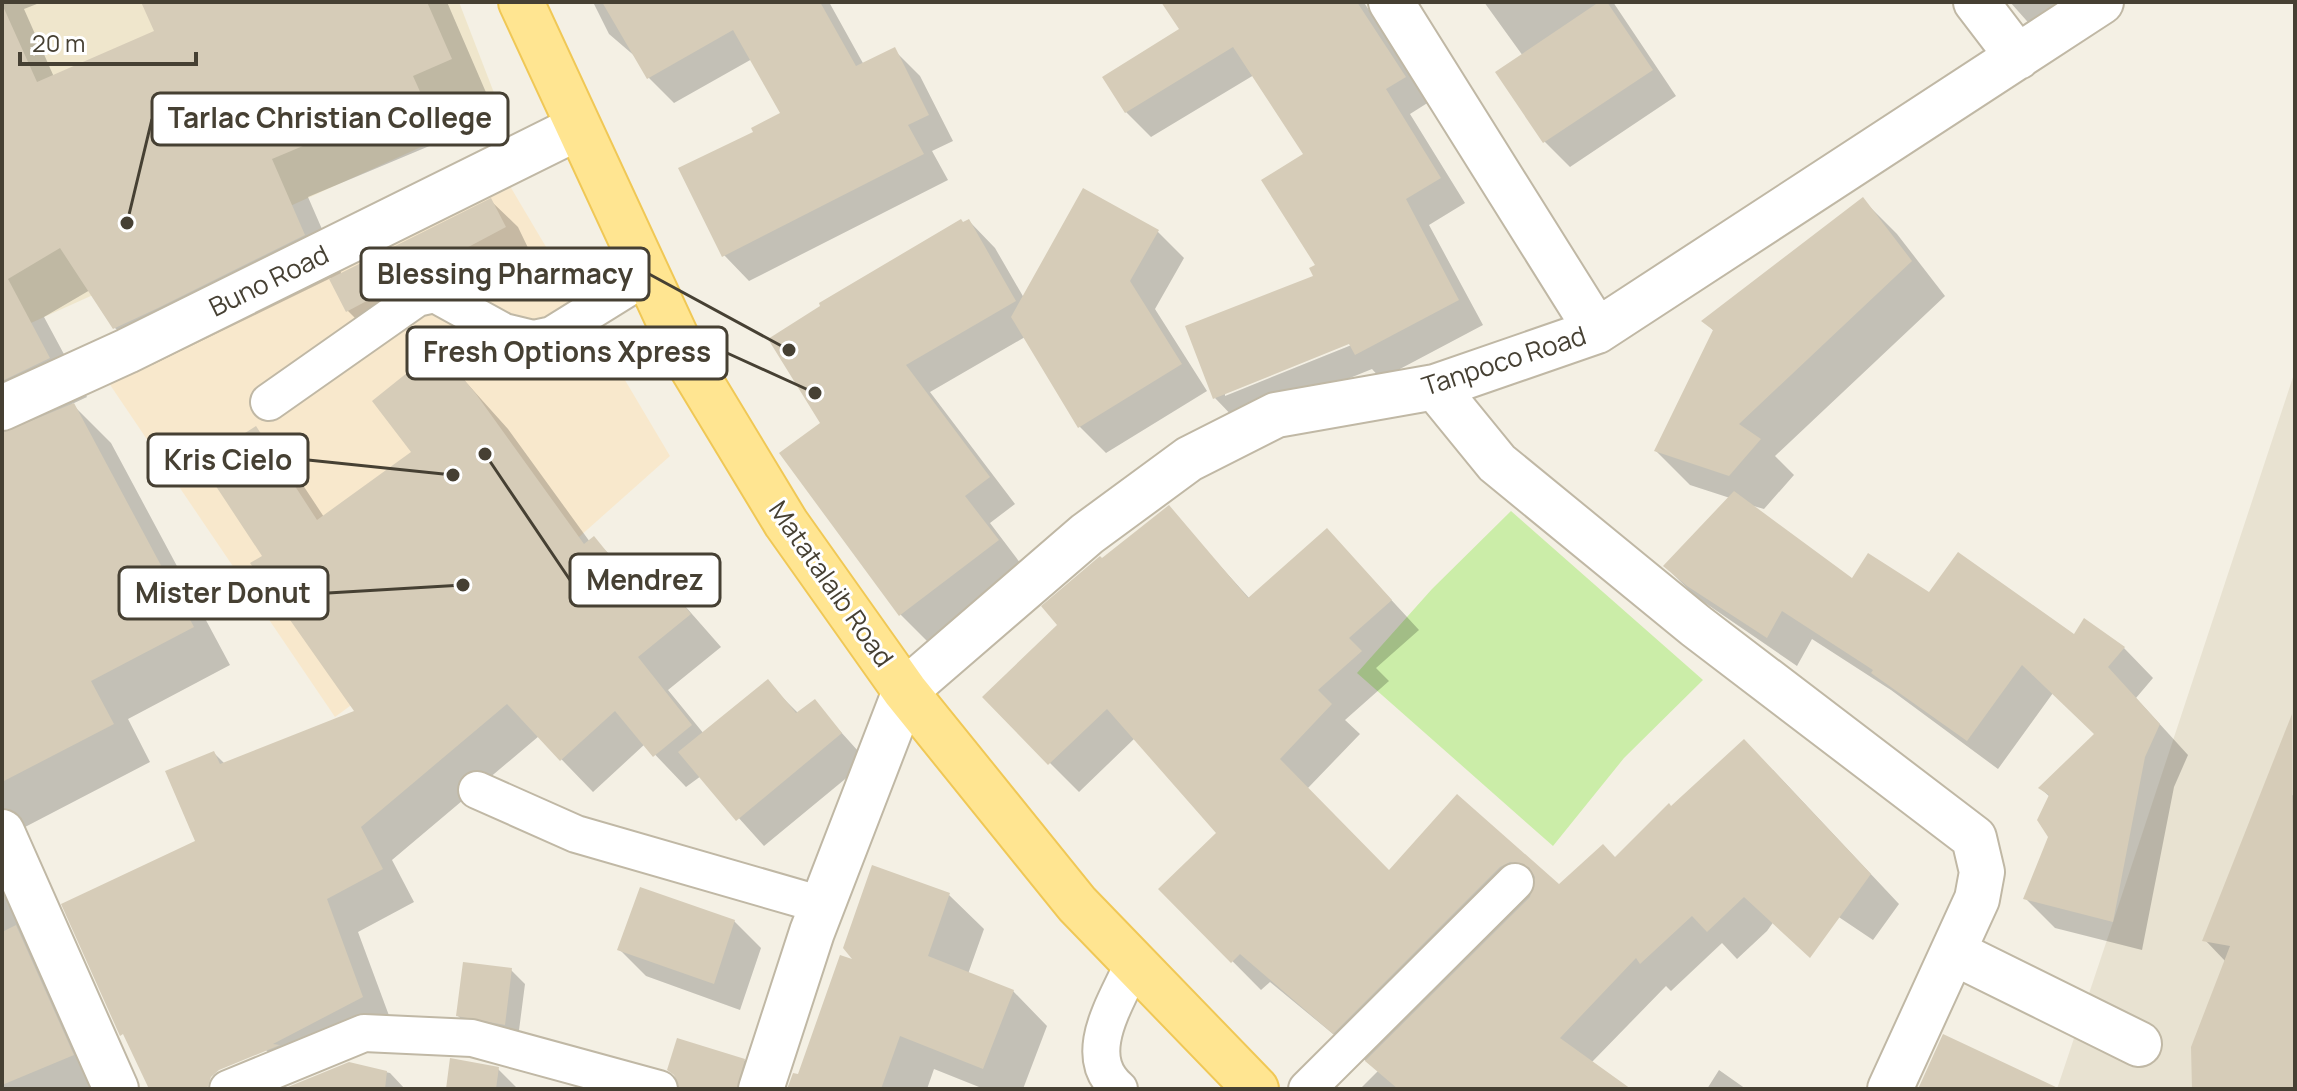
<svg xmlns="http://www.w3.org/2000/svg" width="2297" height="1091" viewBox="0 0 2297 1091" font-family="Manrope,sans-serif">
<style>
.residential{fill:#e8e2d1}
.commercial{fill:#f8e8cc}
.education{fill:#efe6cc}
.green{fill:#cbeda8}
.shadow{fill:#0003;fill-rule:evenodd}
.building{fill:#d6ccb8}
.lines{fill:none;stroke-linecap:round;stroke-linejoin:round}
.service-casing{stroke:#c0b8a5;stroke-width:40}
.minor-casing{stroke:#c0b8a5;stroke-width:48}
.tertiary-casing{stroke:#c0b8a5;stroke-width:48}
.primary-casing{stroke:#f0c856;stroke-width:48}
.service{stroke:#fff;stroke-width:36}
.minor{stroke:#fff;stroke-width:44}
.tertiary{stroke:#fff;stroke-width:44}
.primary{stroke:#ffe591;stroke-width:44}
.labels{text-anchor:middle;stroke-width:6;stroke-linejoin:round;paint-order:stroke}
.street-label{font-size:26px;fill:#464033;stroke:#fff}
.leader{fill:none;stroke:#464033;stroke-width:3}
.callout-dot{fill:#464033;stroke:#fff;stroke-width:3}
.callout{fill:#fff;stroke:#464033;stroke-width:3}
.callout-label{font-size:28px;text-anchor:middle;font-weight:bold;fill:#464033}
</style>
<rect width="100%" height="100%" fill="#f4f0e4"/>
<path class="residential" d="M2295 371V1089H2057L2113 922Z"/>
<path class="commercial" d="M501 171 670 456 579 537 335 717 100 370Z"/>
<path class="education" d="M2 2H459L501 111 2 336Z"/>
<path class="green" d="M1511 511 1703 680 1624 758 1553 846 1357 673 1432 589Z"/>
<path class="shadow" d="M2 2H42L24 9 54 77 156 32 143 2H447L488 97 450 114 458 134 308 197 342 275 491 201 518 227 531 254 374 337 347 310 331 278 152 365 114 327 90 290 44 317 87 397 72 404 111 443 230 665 128 719 150 762 2 839Z
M593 2H829L864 65 894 50 920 76 953 141 932 151 948 180 749 281 724 255 755 132 783 114 752 59 674 103 648 77 637 58 609 34Z
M1163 2H1368L1365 4 1429 102 1410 114 1465 203 1429 225 1483 325 1381 379 1372 369 1239 423 1215 398 1316 277 1306 155 1254 75 1151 137 1126 112 1105 78 1182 30ZM1357 338 1359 342 1225 396V392Z
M1484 2H1613L1676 96 1570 167 1545 142 1498 72 1523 56Z
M2010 2H2116L2050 47Z
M1863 200 1897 234 1945 296 1775 456 1794 475 1764 509 1750 505 1853 581 1930 595 2075 637 2085 621 2124 648 2153 678 2136 698 2188 755 2174 787 2142 950 2055 928 2026 899 2050 837V797L2040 788 2097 735 2053 693 1998 769 1891 690 1812 639 1797 666 1695 596 1665 566 1730 498 1690 485 1656 451 1714 331 1704 321Z
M969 221 995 248 1024 298 1157 231 1184 258 1155 309 1207 391 1106 453 1080 427 1025 337 930 392 1015 504 990 523 1024 568 927 641 901 615 823 423Z
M438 351 508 429 590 542 594 539 623 568 641 556 721 647 668 690 704 734 767 682 799 714 814 702 867 761 764 846 701 776 686 787 645 744 593 792 539 736 392 860 414 902 358 932 394 1029 296 1080 264 1048 197 842 214 753 225 764 357 712 264 556 255 429 287 461 324 517 414 452Z
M1168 508 1250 599 1327 530 1419 630 1376 668 1389 681 1345 720 1360 734 1307 789 1389 873 1457 797 1559 887 1616 859 1671 809 1773 770 1899 904 1873 940 1797 889 1767 931 1737 959 1722 943 1671 991 1666 986 1591 1063 1623 1089H1360L1378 1071 1270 982 1261 990 1161 889 1219 833 1135 738 1079 792 984 697 1060 625 1102 561Z
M2266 786 2295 796V1089H2194L2226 962 2205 940Z
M2 889 24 936 53 966 108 1089H2Z
M949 895 984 929 968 974 1013 991 1047 1026 1023 1089H984L934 1069 927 1089H788L799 1077 858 964Z
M734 921 761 948 740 1010 646 976 620 950Z
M511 970 525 984 518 1038 472 1029 458 1016Z
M744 1060 757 1074 754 1089H685Z
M350 1064 390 1073 405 1089H288Z
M498 1069 518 1089H448Z
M1719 1070 1746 1089H1707Z"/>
<path class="building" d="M141 2H427L452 59 413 76 422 96 272 159 305 235 158 308 113 329 60 248 8 279 50 358 2 381V4L37 82 154 31Z
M602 2H820L856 66 895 47 929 115 908 125 924 154 722 257 678 168 753 132 751 128 780 113 733 30 647 79Z
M1161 2H1357L1406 77 1386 89 1441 178 1406 199 1459 300 1355 355 1349 344 1213 399 1185 326 1313 276 1309 268 1315 265 1261 180 1303 154 1233 47 1125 113 1102 77 1179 29Z
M1599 2H1607L1653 70 1543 143 1495 72Z
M1083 188 1159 230 1130 281 1182 364 1078 428 1011 317Z
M1863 197 1912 261 1739 424 1761 439 1729 476 1654 451 1713 330 1701 321Z
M491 198 506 227 346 312 329 279Z
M961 219 963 222 969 219 1016 301 906 365 990 477 965 496 999 540 899 616 779 453 820 423 768 339 820 306 819 303Z
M438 348 476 394 584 544 594 536 620 568 641 554 691 614 638 657 692 725 653 757 615 711 560 761 507 704 361 827 383 869 327 899 363 997 273 1044 280 1045 219 1070 211 1077 207 1089H149L123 1034 120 1036 61 904 195 841 165 771 214 751 220 764 354 711 250 563 262 556 200 462 256 426 317 520 411 452 372 401Z
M74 403 194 627 91 681 114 724 2 782V433Z
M1734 491 1852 578 1868 553 1929 592 1958 552 2074 634 2084 618 2125 647 2108 667 2160 724 2145 757 2113 922 2023 899 2048 837 2037 820 2049 795 2038 788 2094 734 2022 665 1967 741 1871 673 1873 670 1782 611 1767 638 1687 586 1663 566Z
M1169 505 1248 598 1327 528 1392 600 1349 638 1362 651 1318 690 1332 704 1280 759 1389 870 1457 794 1559 884 1603 844 1615 857 1669 803 1671 806 1744 739 1871 874 1810 958 1744 897 1707 932 1692 916 1640 964 1636 958 1560 1038 1631 1089H1398L1365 1061 1530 897 1535 877 1529 867 1510 862 1500 867 1333 1034 1240 954 1231 963 1158 889 1216 833 1107 709 1048 765 982 697 1057 625 1041 606 1100 556 1102 558Z
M768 679 796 713 815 699 842 733 736 821 678 752Z
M2292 714 2295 1089H2192L2191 1047 2230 946 2202 941Z
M872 865 950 893 928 956 1014 990 983 1069 900 1036 881 1089H787L793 1073 798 1074 840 955 852 959 843 948Z
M640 887 735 920 714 984 617 950Z
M16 925 74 1055 2 1085V932Z
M463 962 512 968 505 1025 456 1016Z
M1943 1034 2060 1089H1918Z
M677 1038 745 1059 737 1089H679L674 1075 667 1070Z
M450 1058 499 1067 496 1089H446Z
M349 1062 387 1071 385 1089H283Z"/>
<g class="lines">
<defs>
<path id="service" d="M269 402 417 298 435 294 504 332 533 339 552 335 647 276
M477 790 576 834 822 905
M228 1089 364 1033 472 1038 659 1089
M1119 1089C1079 1055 1117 1002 1133 964
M1307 1089 1515 882"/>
<path id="minor" d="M1391 2 1597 331
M1976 2 2018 57
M1435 387 1497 463 1696 626 1974 838 1982 872 1977 899 1890 1089
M2 832 116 1089
M1953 952 2139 1044
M761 1089 812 932 905 691 1087 534 1189 459 1276 415 1435 387 1597 331 2101 2"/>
<path id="tertiary" d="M2 408 127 351 577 128"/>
<path id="primary" d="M521 2 685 356 786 523 905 691 1077 904 1256 1089"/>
</defs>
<use href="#service" class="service-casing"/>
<use href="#minor" class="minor-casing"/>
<use href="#tertiary" class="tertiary-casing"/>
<use href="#primary" class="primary-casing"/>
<use href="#service" class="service"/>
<use href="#minor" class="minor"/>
<use href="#tertiary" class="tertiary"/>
<use href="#primary" class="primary"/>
</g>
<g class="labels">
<g class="street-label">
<text transform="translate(269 281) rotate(-26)" y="9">Buno Road</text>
<text transform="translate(1504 361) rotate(-18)" y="9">Tanpoco Road</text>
<text transform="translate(831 584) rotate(55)" y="9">Matatalaib Road</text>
</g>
</g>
<path class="leader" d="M127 223L152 119M789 350L649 274M815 393L727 353M453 475L308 460M485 454L570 580M463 585L328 593"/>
<g class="callout-dot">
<circle cx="127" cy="223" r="8"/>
<circle cx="789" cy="350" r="8"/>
<circle cx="815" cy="393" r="8"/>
<circle cx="453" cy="475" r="8"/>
<circle cx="485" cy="454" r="8"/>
<circle cx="463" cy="585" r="8"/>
</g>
<g class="callout">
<rect x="152" y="93" width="356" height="52" rx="8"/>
<rect x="361" y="248" width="288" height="52" rx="8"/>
<rect x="407" y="327" width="320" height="52" rx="8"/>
<rect x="148" y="434" width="160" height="52" rx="8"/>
<rect x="570" y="554" width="150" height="52" rx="8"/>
<rect x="119" y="567" width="209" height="52" rx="8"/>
</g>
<g class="callout-label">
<text x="330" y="128">Tarlac Christian College</text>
<text x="505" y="284">Blessing Pharmacy</text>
<text x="567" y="362">Fresh Options Xpress</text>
<text x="228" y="470">Kris Cielo</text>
<text x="645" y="590">Mendrez</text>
<text x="223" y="603">Mister Donut</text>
</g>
<rect width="2297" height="1091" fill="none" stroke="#464033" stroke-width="8"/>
<path d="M20 52v12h176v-12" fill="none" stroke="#464033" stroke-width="4"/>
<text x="32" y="52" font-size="24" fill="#464033" stroke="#ffffff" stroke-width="6" paint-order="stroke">20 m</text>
</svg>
